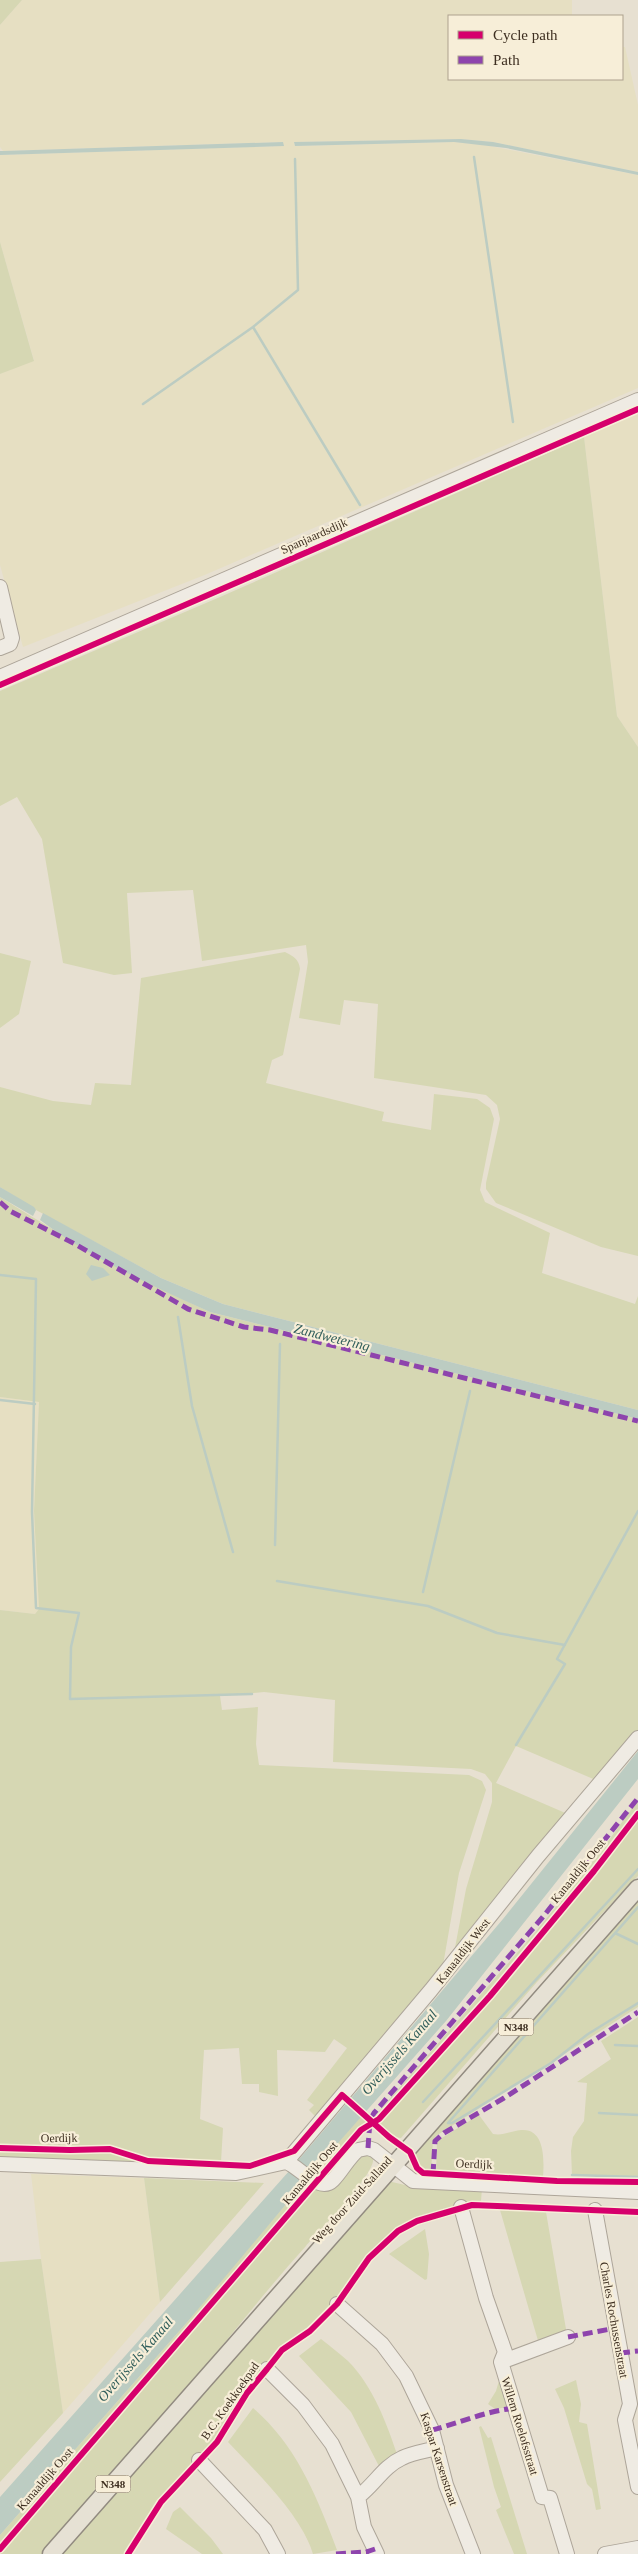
<svg xmlns="http://www.w3.org/2000/svg" width="638" height="2554" viewBox="0 0 638 2554" font-family="'Times New Roman',serif">
<style>
.farmland{fill:#e6dfc2}
.green{fill:#d6d7b3}
.water{fill:#bcccc2}
.lines{fill:none;stroke-linecap:round;stroke-linejoin:round}
.stream{stroke:#bcccc2;stroke-width:2.5}
.minor-casing{stroke:#ada599;stroke-width:16}
.major-casing{stroke:#928b80;stroke-width:19}
.minor{stroke:#efebe3;stroke-width:14}
.major{stroke:#e6e1d4;stroke-width:16}
.quiet{stroke:#8e44ad;stroke-width:5;stroke-dasharray:10 5;stroke-linecap:butt}
.cycleway-casing{stroke:#f7eed8;stroke-width:9}
.cycleway{stroke:#d6006c;stroke-width:6}
.labels{text-anchor:middle;stroke-width:4.5;stroke-linejoin:round;paint-order:stroke}
.shield{fill:#f7eed8;stroke:#756857;stroke-width:1}
.shield-label{font-size:11px;font-weight:bold;fill:#3d2e20}
.street-label{font-size:12px;fill:#3d2e20;stroke:#f7eed8}
.water-label{font-size:14px;font-style:italic;fill:#2f5d5a;stroke:#f7eed8}
</style>
<rect width="100%" height="100%" fill="#e7e0d1"/>
<path class="farmland" d="M22 0H572V16H449V79H622V47H625L638 105V172L493 142 461 139 294 142 295 146 454 142 485 145 638 175V388L207 574 23 647 0 565V374L34 360 0 242V155L283 146V142L3 151 0 147V25Z
M638 412V747L617 716 584 437Z
M0 1397 39 1402 34 1511 39 1609 35 1614 0 1610Z
M31 2174 144 2178 160 2302 63 2413 41 2259Z"/>
<path class="green" d="M0 0H22L0 25Z
M0 242 34 361 0 374Z
M584 437 617 716 638 747V1256L601 1247 496 1203 486 1189V1183L500 1119 497 1105 486 1095 374 1078 378 1004 344 1000 340 1025 299 1018 308 962 306 945 202 961 193 890 127 893 132 973 114 975 63 963 42 839 17 797 0 806V691L220 597Z
M285 952C293 956 299 959 300 969L283 1055 272 1060 266 1083 384 1112 382 1121 431 1130 434 1094 477 1099 490 1108 494 1119 480 1190 485 1202 550 1233 542 1273 635 1304 638 1296V1410L223 1304 161 1278 36 1210 0 1187V1087L53 1101 91 1105 95 1083 131 1085 141 978Z
M0 953 31 961 19 1014 0 1028Z
M0 1197C67 1239 137 1279 210 1312L638 1419V1732L598 1781 516 1746 496 1783 570 1815 454 1953 466 1889 492 1802V1783L485 1774 471 1769 333 1762 335 1700 264 1692 220 1696 222 1710 258 1707 256 1744 259 1765 469 1775 482 1781 486 1790 459 1873 442 1971 318 2119 309 2110 314 2105 307 2100 347 2048 334 2039 325 2052 277 2050 278 2096 259 2092V2084H242L239 2048 204 2050 200 2119 223 2128 221 2162 143 2158 125 2151 100 2145 72 2147 0 2145V1610L35 1614 39 1609 34 1511 39 1402 0 1397Z
M638 1800V1876L537 1982 401 2138 393 2137 378 2124 381 2118 550 1927 630 1826 627 1825 508 1972 378 2116 373 2118 537 1930 601 1851Z
M638 1894V2007L436 2136 433 2141 431 2172 422 2170 411 2151Z
M638 2017V2177L572 2175 571 2151 573 2137 584 2121 587 2083 577 2082 611 2059 601 2041Z
M362 2115 367 2123 358 2129 320 2173 317 2176 312 2172Z
M479 2115 493 2134C503 2136 511 2131 521 2130 546 2128 544 2162 543 2178L436 2172 437 2141Z
M0 2149 110 2150 147 2163V2167L0 2160Z
M364 2154 373 2158C377 2173 318 2232 306 2246 260 2297 219 2351 175 2403 132 2454 87 2504 43 2554H0L317 2186Z
M144 2178 264 2183 160 2302Z
M306 2181 313 2184 0 2546V2535L189 2320 216 2285Z
M388 2181 409 2186 482 2188 481 2201 479 2204 456 2205 408 2222 370 2252 326 2312 282 2348 266 2365 212 2444 157 2501 125 2554H56Z
M500 2210 546 2212 567 2335 539 2344Z
M425 2229 429 2254 427 2279 425 2280 389 2254Z
M41 2259 63 2413 0 2482V2262Z
M321 2339C330 2346 339 2353 348 2361 373 2386 387 2424 398 2457L381 2470 351 2412 299 2356Z
M501 2374 509 2407 495 2409 488 2404 496 2391Z
M576 2380 581 2404 579 2422 587 2424 601 2509 596 2510 592 2489 587 2484 564 2408 555 2389Z
M253 2408C297 2446 317 2497 337 2550L313 2554C301 2514 256 2472 228 2442Z
M481 2426 488 2438 491 2437 527 2554H514L496 2510 501 2507 494 2487 479 2427Z
M180 2507 211 2538 223 2554H202L166 2529 173 2512Z"/>
<path class="water" d="M461 139 493 142 638 172V175L506 148 454 142 295 146 294 142Z
M283 142 284 146 0 155V151H3Z
M0 1187 34 1207 36 1210 33 1216 0 1197Z
M43 1213 161 1278 223 1304 638 1410V1419L210 1312C154 1287 89 1257 40 1220Z
M91 1265 103 1268 110 1275 92 1281 86 1274Z
M638 1751V1779L446 2021 323 2160 189 2320 0 2535V2497L290 2170 503 1919Z"/>
<g class="lines">
<path class="stream" d="M474 157 513 422
M253 327 360 505
M143 404 253 327 298 290 295 159
M0 1275 36 1279 32 1512 36 1608 79 1613 71 1647 70 1699 252 1694
M178 1317 192 1406 233 1552
M0 1400 35 1404
M275 1545 280 1344
M277 1581 428 1606 497 1633 565 1645
M423 1592 470 1391
M516 1745 565 1664 557 1659 638 1511
M638 1907 448 2123H452L551 2063 588 2034 638 2003
M615 1933 638 1944
M615 2045 638 2046
M423 2102 638 1869
M599 2113 638 2115
M572 2175 638 2177"/>
<defs>
<path id="minor" d="M0 587 12 638 10 644 0 648
M0 677 638 400
M286 2162 431 1990 538 1856 638 1738
M0 2164 236 2173 286 2162C299 2166 319 2194 333 2180 342 2171 348 2158 358 2150L368 2148 374 2150 413 2181 638 2192
M461 2207 486 2298 505 2352 501 2362 542 2497 550 2498 567 2554
M595 2210 630 2404 625 2420 638 2487
M337 2304 382 2344 406 2376 432 2430 446 2485 473 2554
M501 2362 568 2337
M267 2369 303 2405 332 2444 358 2497 364 2527 377 2554
M199 2460 265 2530 278 2554
M358 2497C374 2485 384 2466 402 2458 412 2453 426 2451 437 2448
M605 2554 638 2548"/>
<path id="major" d="M51 2554 638 1888"/>
</defs>
<use href="#minor" class="minor-casing"/>
<use href="#major" class="major-casing"/>
<use href="#minor" class="minor"/>
<use href="#major" class="major"/>
<path class="quiet" d="M0 1202 10 1211 75 1244 188 1309 244 1327 270 1330 638 1421
M368 2148 370 2120 374 2113 542 1918 638 1798
M433 2174 435 2141 444 2133 504 2098 638 2012
M568 2337 616 2328
M620 2353 638 2351
M432 2430C459 2423 486 2411 515 2408
M336 2554 366 2552 375 2549"/>
<defs>
<path id="cycleway" d="M0 685 638 409
M0 2148 70 2150 110 2149 148 2161 250 2166 294 2151 342 2095 389 2137 410 2152 417 2168 423 2173 557 2181 638 2182
M0 2549 361 2130 379 2119 490 1996 594 1871 638 1814
M128 2554 161 2502 217 2442 247 2393 267 2369 282 2350 310 2331 337 2304 369 2258 398 2231 417 2221 472 2205 638 2212"/>
</defs>
<use href="#cycleway" class="cycleway-casing"/>
<use href="#cycleway" class="cycleway"/>
</g>
<g class="labels">
<g class="shield">
<rect x="498.5" y="2018.5" width="35" height="17" rx="4"/>
<rect x="95.5" y="2475.5" width="35" height="17" rx="4"/>
</g>
<g class="shield-label">
<text x="516" y="2031">N348</text>
<text x="113" y="2488">N348</text>
</g>
<g class="street-label">
<text transform="translate(314 536) rotate(-24)" y="4">Spanjaardsdijk</text>
<text transform="translate(578 1871) rotate(-51)" y="4">Kanaaldijk Oost</text>
<text transform="translate(463 1951) rotate(-52)" y="4">Kanaaldijk West</text>
<text transform="translate(59 2138) rotate(-1)" y="4">Oerdijk</text>
<text transform="translate(474 2164) rotate(2)" y="4">Oerdijk</text>
<text transform="translate(310 2173) rotate(-50)" y="4">Kanaaldijk Oost</text>
<text transform="translate(352 2200) rotate(-48)" y="4">Weg door Zuid-Salland</text>
<text transform="translate(614 2320) rotate(80)" y="4">Charles Rochussenstraat</text>
<text transform="translate(230 2401) rotate(-55)" y="4">B.C. Koekkoekpad</text>
<text transform="translate(520 2426) rotate(73)" y="4">Willem Roelofsstraat</text>
<text transform="translate(439 2459) rotate(72)" y="4">Kaspar Karsenstraat</text>
<text transform="translate(45 2479) rotate(-49)" y="4">Kanaaldijk Oost</text>
</g>
<g class="water-label">
<text transform="translate(332 1337) rotate(14)" y="5">Zandwetering</text>
<text transform="translate(399 2052) rotate(-49)" y="5">Overijssels Kanaal</text>
<text transform="translate(135 2359) rotate(-49)" y="5">Overijssels Kanaal</text>
</g>
</g>
<rect x="448" y="15" width="175" height="65" fill="#f7eed8" stroke="#ada18e"/>
<rect x="458" y="31" width="25" height="8" fill="#d6006c" stroke="#ada18e"/>
<text x="493" y="40" font-size="15" fill="#3d2e20">Cycle path</text>
<rect x="458" y="56" width="25" height="8" fill="#8e44ad" stroke="#ada18e"/>
<text x="493" y="65" font-size="15" fill="#3d2e20">Path</text>
</svg>
